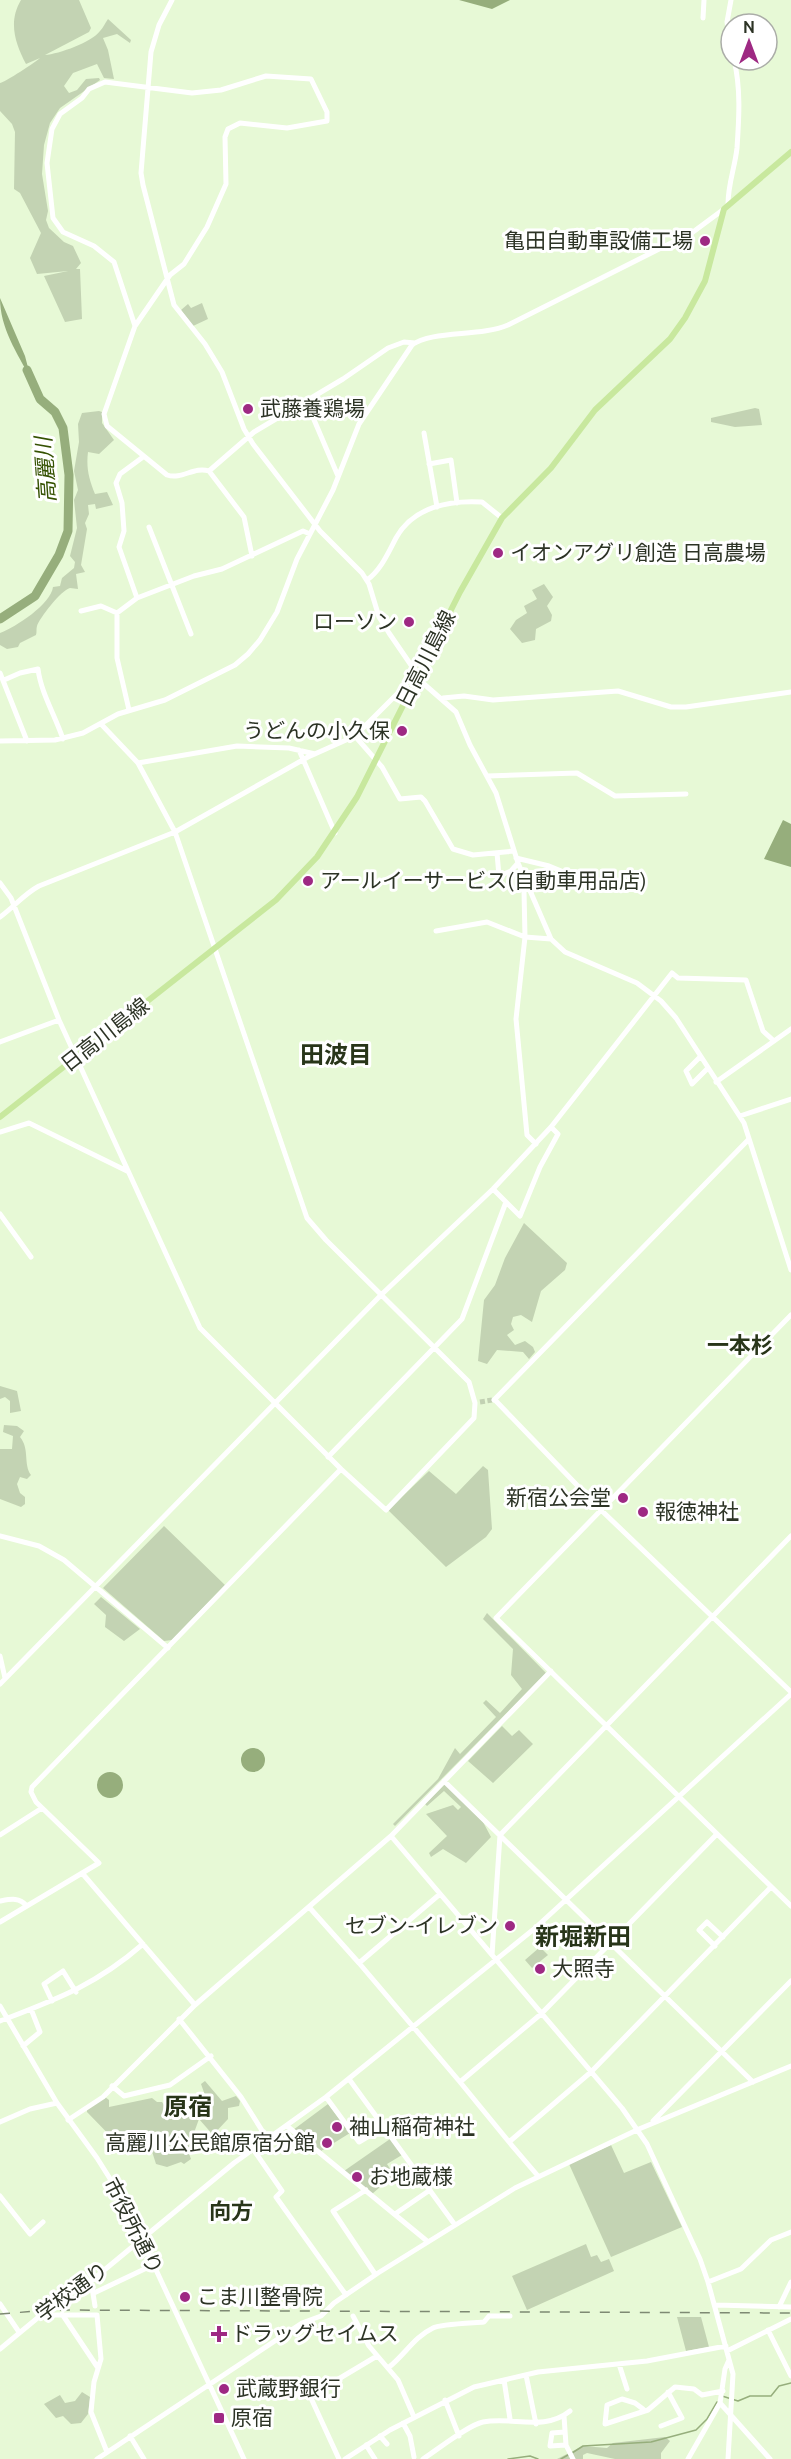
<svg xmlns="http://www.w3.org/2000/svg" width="791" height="2459" viewBox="0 0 791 2459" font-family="Ubuntu,'Noto Sans JP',sans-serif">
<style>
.green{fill:#c3d3b3}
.water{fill:#96ae7c}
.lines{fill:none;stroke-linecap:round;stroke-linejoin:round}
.stream{stroke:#96ae7c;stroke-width:1.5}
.river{stroke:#96ae7c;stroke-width:9}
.minor-tunnel{stroke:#c2d1b3;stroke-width:5;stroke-dasharray:5 2.5;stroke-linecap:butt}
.minor{stroke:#fff;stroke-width:5}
.major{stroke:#c8e89e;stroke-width:6}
.rail{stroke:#7e8a73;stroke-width:1.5;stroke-dasharray:10 10;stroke-linecap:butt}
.poi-dot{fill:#9e2983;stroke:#fff;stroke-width:2}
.labels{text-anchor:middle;stroke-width:6;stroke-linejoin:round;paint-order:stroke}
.poi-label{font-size:21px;fill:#2c3325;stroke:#fff;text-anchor:start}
.street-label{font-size:21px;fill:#2c3325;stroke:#fff}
.water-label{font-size:22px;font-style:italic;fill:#355202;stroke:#fff}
.neighbourhood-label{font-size:22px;font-weight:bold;fill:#283519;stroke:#fff}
.quarter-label{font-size:24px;font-weight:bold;fill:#283519;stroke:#fff}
</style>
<rect width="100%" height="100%" fill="#e7f9d6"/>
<path class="green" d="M21 0H79L91 28 89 32 45 55C59 54 92 42 100 31 103 28 105 23 108 19L131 40 130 43 117 34 103 38 108 50 114 79 104 78 97 64 73 73 64 86 69 93 77 90 86 79 99 78 100 80 60 108 50 123 44 145 42 174 48 211 46 220 49 228 64 242 73 246 81 263 76 269H80L82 319 65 322 44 276 68 271 37 274 30 258 41 233 20 193 14 189 15 132 12 124 0 111V83C4 83 37 61 40 58L26 64C15 43 8 22 21 0Z
M202 303 208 319 193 326 181 310 188 304 191 308Z
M755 408 759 409 762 425 735 427 711 422V418Z
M99 411 102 412V423L114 440 99 454 88 452C86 468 89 479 95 494L107 492 113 505 96 509 95 504 88 505 89 514 85 523 87 529 81 565 85 572 76 574 78 589 70 588C61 590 39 619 37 626 36 629 37 632 36 635L20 643 18 647 7 649 0 645V633C16 627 51 604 53 587L60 586 62 578 74 568 75 562 70 556 77 528 74 500 78 490 74 471 79 442 78 424 82 413Z
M544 584 553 597 547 606 552 615 551 621 536 629 535 640 522 643 510 629 516 620 527 613 524 606 537 599 532 590Z
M524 1223 567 1263 565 1270 541 1291 532 1322 521 1315 513 1317 511 1324 514 1330 507 1335 515 1345 525 1341 533 1347 535 1352 529 1359 523 1352 497 1350 487 1364 478 1361 484 1300 495 1285 505 1258Z
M0 1386 17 1391 21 1411 10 1413V1401L5 1397 0 1399Z
M4 1425 17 1426 24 1431 20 1437C30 1449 23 1464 31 1475L27 1479 20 1477 17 1484 20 1493 25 1497V1504L21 1507 0 1499V1449H12L13 1436 3 1432Z
M483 1466 488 1470 492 1529 486 1537 446 1567 388 1510 429 1471 456 1494Z
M164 1526 225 1585 172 1640 164 1641 103 1588Z
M101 1597 140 1629 124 1641 105 1627 106 1615 94 1604Z
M487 1613 546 1673 395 1826 393 1824 438 1779 455 1748 460 1754 496 1717 483 1703 486 1700 500 1713 522 1689 511 1675 513 1649 483 1619Z
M502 1726 512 1736 519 1730 533 1744 493 1783 468 1761Z
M445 1784 483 1822 491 1837 466 1863 443 1849 431 1857 429 1853 447 1836 426 1814 453 1805 458 1810 461 1807 444 1791 427 1806 425 1804Z
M540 1947 548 1955 532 1968 525 1960Z
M205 2081 222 2101 236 2096 240 2101 239 2106 228 2108V2119L213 2135 199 2119 195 2130 197 2139 191 2142 188 2151 191 2159 184 2164 181 2162 167 2167 156 2164 149 2142 142 2136H133L121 2147 87 2112V2109L105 2097 109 2100V2107L152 2098 157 2102H162L169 2113C181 2115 199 2106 206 2098L201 2084Z
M328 2104 350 2133 321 2151 293 2130Z
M390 2139 402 2155 387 2164 394 2175 372 2194 344 2171Z
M611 2145 624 2173 651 2162 682 2227 611 2257 569 2164Z
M586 2244 591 2257 597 2255 601 2262 609 2259 614 2271 527 2310 512 2276Z
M677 2317H701L709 2347 686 2351Z
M82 2392 90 2397 88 2414 81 2423 71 2424 63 2416 56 2418 44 2404 60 2395 65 2403 75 2401Z
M665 2437 670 2441 661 2453V2459H615L587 2453 583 2455V2459H557L583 2446 607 2448 613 2443Z"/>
<path class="water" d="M459 0H510L492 9Z
M0 298 25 356 31 379C17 353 0 328 0 298Z
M783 820 791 824V867L764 859Z
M241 1760a12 12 0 1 1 24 0a12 12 0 1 1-24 0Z
M97 1785a13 13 0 1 1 26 0a13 13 0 1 1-26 0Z"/>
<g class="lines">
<path class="stream" d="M722 2396 738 2401 750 2396H771L779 2386 791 2383
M572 2453 583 2446 651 2442 696 2430 707 2419 717 2402
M508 2459 530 2456 538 2459
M561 2459 568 2455"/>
<path class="river" d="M0 619 35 596 59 555 68 531 69 475 63 428 55 412 40 399 27 370"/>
<path class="minor-tunnel" d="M480 1402 492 1400"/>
<path class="minor" d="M172 0 159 25 151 52 141 173 143 185 174 305 205 344 222 372 244 429 253 444 320 531 362 573 369 584 379 617 389 633 424 684 456 712 470 745 496 793 518 863 551 939 565 952 637 983 661 1001 676 1018 744 1123 791 1270
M731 0 727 22 731 50
M703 18 704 0
M728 204C728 184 735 167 737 148 739 119 741 88 734 60
M135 326 114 262 94 246 63 232 53 218 47 163 52 129 60 114 82 98 89 89 105 82 192 93 221 90 266 76 311 79 327 112V121L287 128 240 123 228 129 225 137 226 184 207 227 184 264 170 275 135 326 104 414 107 426 167 475C182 480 194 466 209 471L244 517 252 556
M306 401 338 476
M424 433 437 507
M429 464 451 460 457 503
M209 471 254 432 343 379 388 348 404 342 415 343
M149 527 191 634
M367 580C381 570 388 553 396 538 413 507 449 500 482 502L502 518
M137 598 119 547 124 531 122 503 116 483 120 474 143 457
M81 611 101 606 117 613
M0 673 27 741
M4 680 20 673 38 669C41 693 55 715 63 739
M443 698 464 696 493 700 618 691 671 707H686L791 692
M129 710 117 658V613L137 598 194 576 222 569 303 531 310 534
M101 724 138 763 175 832 307 1218 326 1240 469 1382 475 1403 474 1418 386 1510 341 1469
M355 736 382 767 400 799 421 797 425 801 453 849 473 855 514 851
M0 741 55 740 83 733 118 714 165 700 235 665 248 654 260 640 277 612 297 559 333 490 359 424 412 345C432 330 480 337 508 325L693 232 724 209
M299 750 335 833
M138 763 237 746 289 748 315 754
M487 776 577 773 615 796 686 794
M497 853 499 876 511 871 518 863
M516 858 549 866 598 886 621 890
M0 883 11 898 59 1020 200 1328 341 1469 32 1787 31 1792 36 1802 99 1863 0 1922
M528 888 524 891 525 937 516 1019 527 1135 536 1144
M0 917C14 907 24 894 39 886L175 832 308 757 355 736 403 688 413 687
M436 931 487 922 525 937 551 939
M0 1042 59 1020
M700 1057 686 1071 692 1084 708 1068
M716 1082 791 1029
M740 1116 791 1099
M0 1132 29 1123 127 1171
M506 1202 520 1216 540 1167 558 1134 551 1127
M0 1214 31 1257
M791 1315 496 1618 791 1906
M494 1400 749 1139
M495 1400 601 1510 791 1692
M328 1457 462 1319 506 1202 493 1189
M0 1536 39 1546 64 1560 168 1648
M0 1656 5 1678
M0 1684 382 1294 493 1189 551 1127 672 973 678 978 746 980 763 1031 774 1041
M444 1781 753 2082
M0 1835 42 1808
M391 1836 551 1671
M82 1873 195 2005
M440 1894 359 1963 460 2082 541 2014 717 1834
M0 1901C11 1899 19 1897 27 1906
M309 1907 359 1963
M715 1946 699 1930 707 1922 723 1937
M492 1955 500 1835 791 1536
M52 2001 44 1984 63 1971 76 1992
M0 2006 57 2103 97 2158 124 2201 244 2459
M179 2019 241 2097 268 2140
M0 2021C57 1999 96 1985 143 1944
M23 2046 40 2032 31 2009
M349 2079 455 2225
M460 2082 509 2142 591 2072 771 1887
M112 2086 124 2096 170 2085 211 2056
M326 2097 359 2142 384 2127
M68 2120 103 2097 195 2005 391 1836 622 2108 647 2144 700 2259 708 2282 733 2374 728 2459
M653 2121 791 1981
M0 2122 30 2109 57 2103
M287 2126 427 2241
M509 2142 538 2176
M253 2149 282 2191 276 2197 346 2295
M366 2190 333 2211 375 2274
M0 2196 30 2234 43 2222
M395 2214 430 2190
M91 2281 95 2306
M708 2282 741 2269 771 2240 791 2232
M94 2293 153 2265
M0 2304 19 2332
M715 2305 791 2307
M779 2307 791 2282
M62 2314 98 2368
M43 2315H97L101 2359 94 2382 91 2412 107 2452
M353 2316 369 2346 398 2380 414 2417
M768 2330 791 2376
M0 2349 58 2301 91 2281 234 2163 326 2097 534 1929 791 1694
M727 2351 791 2319
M619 2364 627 2389
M388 2368C404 2356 414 2337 433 2328 440 2324 473 2323 484 2322L489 2316H510
M526 2375 536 2424
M504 2380 510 2419
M445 2400 459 2436
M720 2403 770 2459
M643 2409 635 2403 622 2399 607 2405 605 2424 648 2410 675 2387 694 2389 702 2395 723 2391
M564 2416 566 2445 573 2459
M403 2423 410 2436 414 2457
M661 2426 682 2418 668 2392
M565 2432 552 2433 550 2446 566 2445
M130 2436 144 2459
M380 2436 387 2444
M366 2445 375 2459
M97 2459 302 2323 321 2316 334 2303 378 2273 515 2188 639 2129 791 2066
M339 2459 310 2396 377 2356
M345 2459 390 2430 474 2387 538 2372 647 2361 726 2346
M423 2459C437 2450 468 2425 483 2422 512 2416 544 2432 570 2411
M688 2459 720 2403 725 2369 729 2360"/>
<path class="major" d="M0 1117 276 900 317 857 357 797 460 592 502 518 551 468 595 410 670 339 685 318 705 281 724 209 791 152"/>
<path class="rail" d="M0 2314 49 2310 791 2313"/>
</g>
<g class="poi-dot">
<circle cx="705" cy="241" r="6"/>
<circle cx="248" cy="409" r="6"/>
<circle cx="498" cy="553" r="6"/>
<circle cx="409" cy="622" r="6"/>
<circle cx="402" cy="731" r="6"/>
<circle cx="308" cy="881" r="6"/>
<circle cx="623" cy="1498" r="6"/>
<circle cx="643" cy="1512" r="6"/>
<circle cx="510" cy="1926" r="6"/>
<circle cx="540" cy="1969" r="6"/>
<circle cx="337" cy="2127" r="6"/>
<circle cx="327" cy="2143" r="6"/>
<circle cx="357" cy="2177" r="6"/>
<circle cx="185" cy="2297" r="6"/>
<path d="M216 2325h6v6h6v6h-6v6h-6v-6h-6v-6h6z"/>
<circle cx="224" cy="2389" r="6"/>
<rect x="213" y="2412" width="12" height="12" rx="3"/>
</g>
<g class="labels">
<g class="poi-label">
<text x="693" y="248" text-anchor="end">亀田自動車設備工場</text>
<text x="260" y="416">武藤養鶏場</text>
<text x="510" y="560">イオンアグリ創造 日高農場</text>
<text x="397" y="629" text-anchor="end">ローソン</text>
<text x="390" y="738" text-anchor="end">うどんの小久保</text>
<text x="320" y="888">アールイーサービス(自動車用品店)</text>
<text x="611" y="1505" text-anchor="end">新宿公会堂</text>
<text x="655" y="1519">報徳神社</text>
<text x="498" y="1933" text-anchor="end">セブン-イレブン</text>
<text x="552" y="1976">大照寺</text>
<text x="349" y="2134">袖山稲荷神社</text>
<text x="315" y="2150" text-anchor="end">高麗川公民館原宿分館</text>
<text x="369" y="2184">お地蔵様</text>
<text x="197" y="2304">こま川整骨院</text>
<text x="231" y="2341">ドラッグセイムス</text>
<text x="236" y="2396">武蔵野銀行</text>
<text x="231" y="2425">原宿</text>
</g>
<g class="street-label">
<text transform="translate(426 659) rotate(-63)" y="7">日高川島線</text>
<text transform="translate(105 1035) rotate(-38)" y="7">日高川島線</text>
<text transform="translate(133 2226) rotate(63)" y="7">市役所通り</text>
<text transform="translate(72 2292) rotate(-36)" y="7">学校通り</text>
</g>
<g class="water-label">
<text transform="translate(45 470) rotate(-94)" y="8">高麗川</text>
</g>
<g class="neighbourhood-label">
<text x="740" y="1353">一本杉</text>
<text x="231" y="2219">向方</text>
</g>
<g class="quarter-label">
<text x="336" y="1063">田波目</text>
<text x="583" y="1945">新堀新田</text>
<text x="188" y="2115">原宿</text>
</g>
</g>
<g transform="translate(749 42)"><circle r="28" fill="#ffffff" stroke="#abada8" stroke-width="1.5"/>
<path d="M0-4.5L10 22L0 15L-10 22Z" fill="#9e2983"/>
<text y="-9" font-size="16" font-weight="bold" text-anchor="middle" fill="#2c3325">N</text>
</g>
</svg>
